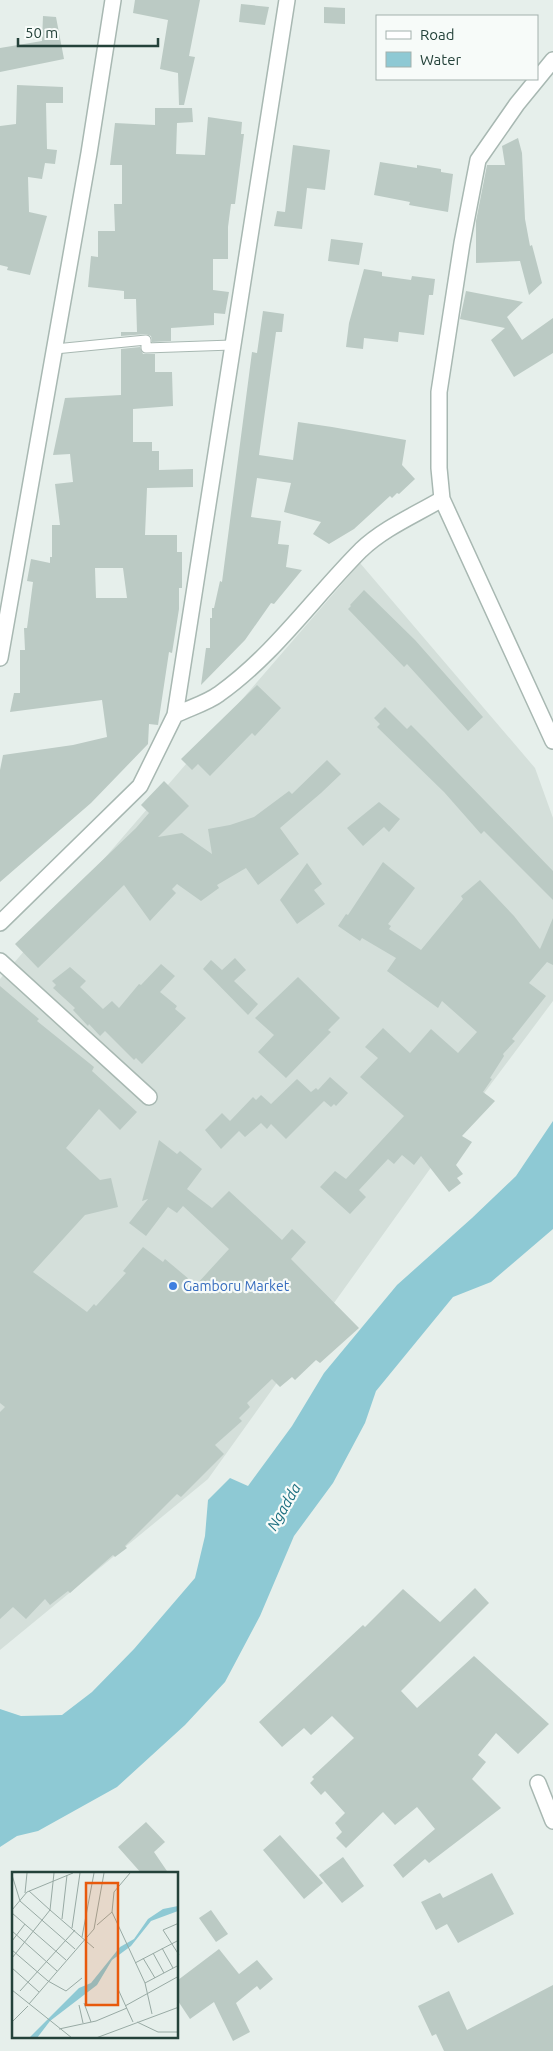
<svg xmlns="http://www.w3.org/2000/svg" width="553" height="2051" viewBox="0 0 553 2051" font-family="Ubuntu,sans-serif">
<style>
.built{fill:#d4dfda}
.water{fill:#8ec9d4}
.building{fill:#bbcac4;fill-rule:evenodd}
.lines{fill:none;stroke-linecap:round;stroke-linejoin:round}
.service-casing{stroke:#a8b8b2;stroke-width:11}
.minor-casing{stroke:#a8b8b2;stroke-width:18}
.service{stroke:#fff;stroke-width:9}
.minor{stroke:#fff;stroke-width:15}
.shop-dot{fill:#3f7fe0;stroke:#f7fbf9;stroke-width:2}
.labels{text-anchor:middle;stroke-width:4.5;stroke-linejoin:round;paint-order:stroke}
.shop-label{font-size:14px;fill:#366cbe;stroke:#f7fbf9;text-anchor:start}
.water-label{font-size:15px;font-style:italic;fill:#1c6f80;stroke:#f7fbf9}
.inset-road{fill:none;stroke:#98aaa4;stroke-width:1}
.view{fill:#e8590c;fill-opacity:0.15;stroke:#e8590c;stroke-width:2.5}
.inset-edge{fill:none;stroke:#24423a;stroke-width:2.5}
</style>
<rect width="100%" height="100%" fill="#e6efeb"/>
<path class="built" d="M360 563 535 768 553 818V1001L485 1092 208 1479 0 1650V979Z"/>
<path class="water" d="M553 1121V1229L491 1282 453 1297 376 1391 365 1423 333 1483 294 1536 260 1616 225 1682 185 1725 117 1787 38 1831 17 1836 0 1847V1709L21 1716 62 1715 92 1692 134 1649 195 1578 205 1536 208 1500 230 1478 248 1486 292 1426 324 1373 397 1285 472 1218 516 1176Z"/>
<path class="building" d="M135 0H200L189 56 195 57 184 105H179L178 73 160 69 168 20 133 13Z
M241 4 269 7 265 25 239 22Z
M324 7 345 8V24L324 23Z
M43 16 56 17 64 59 0 72V48L42 41Z
M17 85 63 87V103H46L47 149 57 150 55 164 45 163 42 179 28 177 29 212 47 216 30 275 7 270 8 267 0 265V126L16 124Z
M155 108H192L193 122 177 123 176 154 205 155 208 117 242 122 241 134H244L235 204H231L228 227V259H213V290L229 292 225 314 214 313V325L171 328V341L152 342 151 336 146 334 121 336V332H137L136 299H124V291L88 287 91 256 98 257V231H115L114 204H122V165H110L115 123 155 125Z
M518 138 522 153 525 219 530 246 532 245 542 283 529 295 520 261 476 263V221L487 165H505L502 146Z
M293 145 330 150 325 190 307 188 302 229 274 226 277 211 285 212Z
M380 162 417 168V165L441 169V172L453 174 448 212 409 205 410 202 374 195Z
M331 239 363 243 359 265 328 261Z
M364 269 382 272V276L411 280 412 276 435 279 433 295H429L424 335 399 332 398 342 364 338 363 349 346 347 349 323Z
M466 291 523 302 507 317 522 340 553 318V353L514 377 491 340 505 328 460 319Z
M263 311 284 314 282 332H276L259 455 293 460 298 422 332 427 406 440 402 465 415 479 399 494 397 493 392 498 390 496 354 529 329 544 313 534 321 522 284 512 291 483 257 478 251 517 281 521 278 544 289 545 286 567 302 570 274 604 271 603 245 640 201 685 206 648H210V618H212V608H214L220 581 222 582 252 352 257 353Z
M140 347 143 354H155V372H172L173 406 133 409V442H152V451H159V470L193 469V487L147 488 145 535H177V552H182V588H179V609L172 653 169 652 158 725 149 724 148 744 91 803 0 882V770L3 755 73 745 107 737 102 700 10 712 14 693H20V650H25L24 628H27L33 582 27 581 31 559 50 563V557H52V525H60L55 484 73 482 70 454 53 455 65 398 121 395V349ZM95 568H123L127 598H96Z
M364 590 415 640 483 717 468 731 407 664 404 667 348 609 351 606 350 605Z
M257 685 281 708 255 736 252 733 210 776 198 764 192 770 181 759Z
M385 707 407 729 411 725 424 738 553 871V900L484 831 481 834 444 792 377 727 380 724 374 718Z
M327 760 341 774 321 793 280 828 299 854 258 885 246 868 217 885 219 888 201 901 177 884 172 889 176 893 150 921 124 885 38 968 15 944 136 828 149 813 141 805 164 781 189 806 158 837 182 833 212 854 208 829 230 825 254 817 289 791 292 794Z
M379 802 400 819 389 832 384 827 363 846 347 828Z
M383 862 415 888 388 924 391 926 389 929 421 950 463 899 461 896 480 880 514 916 540 949 553 918V965L547 962 529 983 546 996 512 1039 515 1041 503 1054 504 1056 490 1078 492 1079 483 1092 495 1101 462 1136 472 1142 456 1165 463 1174 457 1178 461 1183 449 1192 421 1156 414 1165 402 1155 394 1164 388 1159 359 1190 366 1197 350 1214 320 1187 335 1171 346 1179 404 1116 360 1077 378 1058 365 1047 383 1028 410 1053 431 1029 458 1053 477 1032 442 1001 438 1008 387 971 396 958 362 938 360 941 338 926 346 914 348 915Z
M307 863 322 884 314 890 325 904 297 924 280 900Z
M235 958 246 970 234 981 258 1004 248 1015 203 969 211 960 222 970Z
M161 964 175 976 160 992 177 1006 175 1009 186 1018 142 1064 136 1058 134 1060 105 1031 100 1036 89 1024 88 1026 73 1010 75 1008 53 988 56 985 52 981 70 967 86 981 80 987 103 1009 112 1001 119 1008 139 984 141 985Z
M298 977 340 1018 328 1030 331 1032 286 1078 258 1052 274 1035 255 1018Z
M0 986 39 1019 37 1021 94 1067 92 1071 137 1112 120 1130 99 1109 66 1148 100 1180 111 1178 118 1207 85 1215 33 1272 87 1312 94 1304 96 1306 126 1273 123 1271 143 1247 163 1262 165 1259 196 1285 229 1249 183 1206 177 1213 168 1207 146 1236 129 1223 148 1199 142 1201 159 1140 177 1154 180 1151 202 1169 187 1189 212 1208 229 1191 282 1240 292 1229 306 1242 291 1259 359 1328 320 1363 316 1360 295 1380 292 1377 280 1387 272 1379 247 1403 250 1407 239 1418 242 1421 215 1445 224 1454 181 1497 177 1494 125 1546 127 1548 115 1557 113 1555 70 1593 68 1591 50 1605 45 1599 26 1619 13 1607 0 1619V1412L5 1407 0 1403Z
M330 1077 348 1093 336 1106 334 1104 331 1107 324 1101 286 1139 271 1124 267 1129 261 1123 245 1137 239 1131 221 1149 205 1130 222 1113 230 1121 253 1097 256 1100 261 1095 271 1104 297 1079 311 1092 316 1088 318 1090Z
M475 1588 489 1603 401 1691 417 1708 474 1656 549 1724 518 1754 496 1733 478 1755 486 1762 472 1779 501 1808 429 1863 425 1859 403 1878 393 1865 435 1829 417 1807 395 1825 383 1812 346 1848 336 1838 342 1832 335 1823 345 1813 325 1791 321 1795 310 1783 314 1779 312 1777 354 1738 332 1716 311 1735 304 1728 282 1747 259 1722 363 1625 365 1627 403 1589 440 1622Z
M146 1822 165 1842 154 1852 169 1874H142L118 1847Z
M280 1835 323 1883 304 1899 263 1850Z
M343 1857 364 1886 342 1903 319 1875Z
M492 1873 514 1914 458 1943 447 1924 436 1930 421 1902 440 1893 443 1898Z
M211 1910 228 1934 216 1942 199 1918Z
M219 1949 239 1974 257 1960 273 1979 260 1990 257 1986 236 2003 250 2032 233 2041 214 2002 190 2019 178 2001V1980Z
M553 1985V2051H444L436 2034 432 2036 418 2006 449 1991 467 2030Z"/>
<g class="lines">
<defs>
<path id="service" d="M55 349 146 340V348L232 345"/>
<path id="minor" d="M442 499 553 741
M0 658 89 153 113 0
M175 715C189 708 207 703 219 694 274 655 314 597 361 550 384 528 415 515 442 499L439 468V392L462 243 478 160 517 104 553 60
M0 923 140 786 175 715 287 0
M0 961 149 1097
M538 1783 553 1821"/>
</defs>
<use href="#service" class="service-casing"/>
<use href="#minor" class="minor-casing"/>
<use href="#service" class="service"/>
<use href="#minor" class="minor"/>
</g>
<circle class="shop-dot" cx="173" cy="1286" r="5"/>
<g class="labels">
<g class="shop-label">
<text x="183" y="1291">Gamboru Market</text>
</g>
<g class="water-label">
<text transform="translate(284 1507) rotate(-60)" y="5">Ngadda</text>
</g>
</g>
<g transform="translate(12 1872)">
<rect width="166" height="166" fill="#e6efeb"/>
<path d="M166 34V39L139 49 119 74 100 88 85 113 38 149 25 166H17L67 116 79 111 108 75 122 67 136 47 151 37Z" fill="#8ec9d4"/>
<path class="inset-road" d="M42 1 38 38 82 76M0 3 8 29 63 77M13 21 15 1M0 38 15 20 61 1M100 40 133 111 140 142M0 41 54 88M50 47 55 3M167 51 151 58 167 83M85 53 100 40 102 20 118 1M60 56 68 1M0 59 45 99M70 65 82 1M0 69 13 52M150 76 161 96M0 78 36 109M141 81 152 101M0 86 38 38 17 19M131 86 143 106M123 91 167 68M0 96 27 120M36 109 54 119 70 106M133 111 167 93M106 117 121 150M0 118 60 166M8 119 63 58M72 131 79 150M17 132 82 57 92 1M67 133 71 151M113 134 167 104M0 150 16 134M125 150 146 160H167M47 157 84 149 115 136M84 166 167 135"/>
<path class="view" d="M74 11H106V133H74Z"/>
<rect width="166" height="166" class="inset-edge"/>
</g>
<rect x="376" y="15" width="162" height="65" fill="#f7fbf9" stroke="#a3b1ad"/>
<rect x="386" y="31" width="25" height="8" fill="#ffffff" stroke="#a3b1ad"/>
<text x="420" y="40" font-size="15" fill="#24423a">Road</text>
<rect x="386" y="52" width="25" height="15" fill="#8ec9d4" stroke="#a3b1ad"/>
<text x="420" y="65" font-size="15" fill="#24423a">Water</text>
<path d="M18 38v8h140v-8" fill="none" stroke="#24423a" stroke-width="2.5"/>
<text x="25" y="38" font-size="15" fill="#24423a" stroke="#f7fbf9" stroke-width="4" paint-order="stroke">50 m</text>
</svg>
